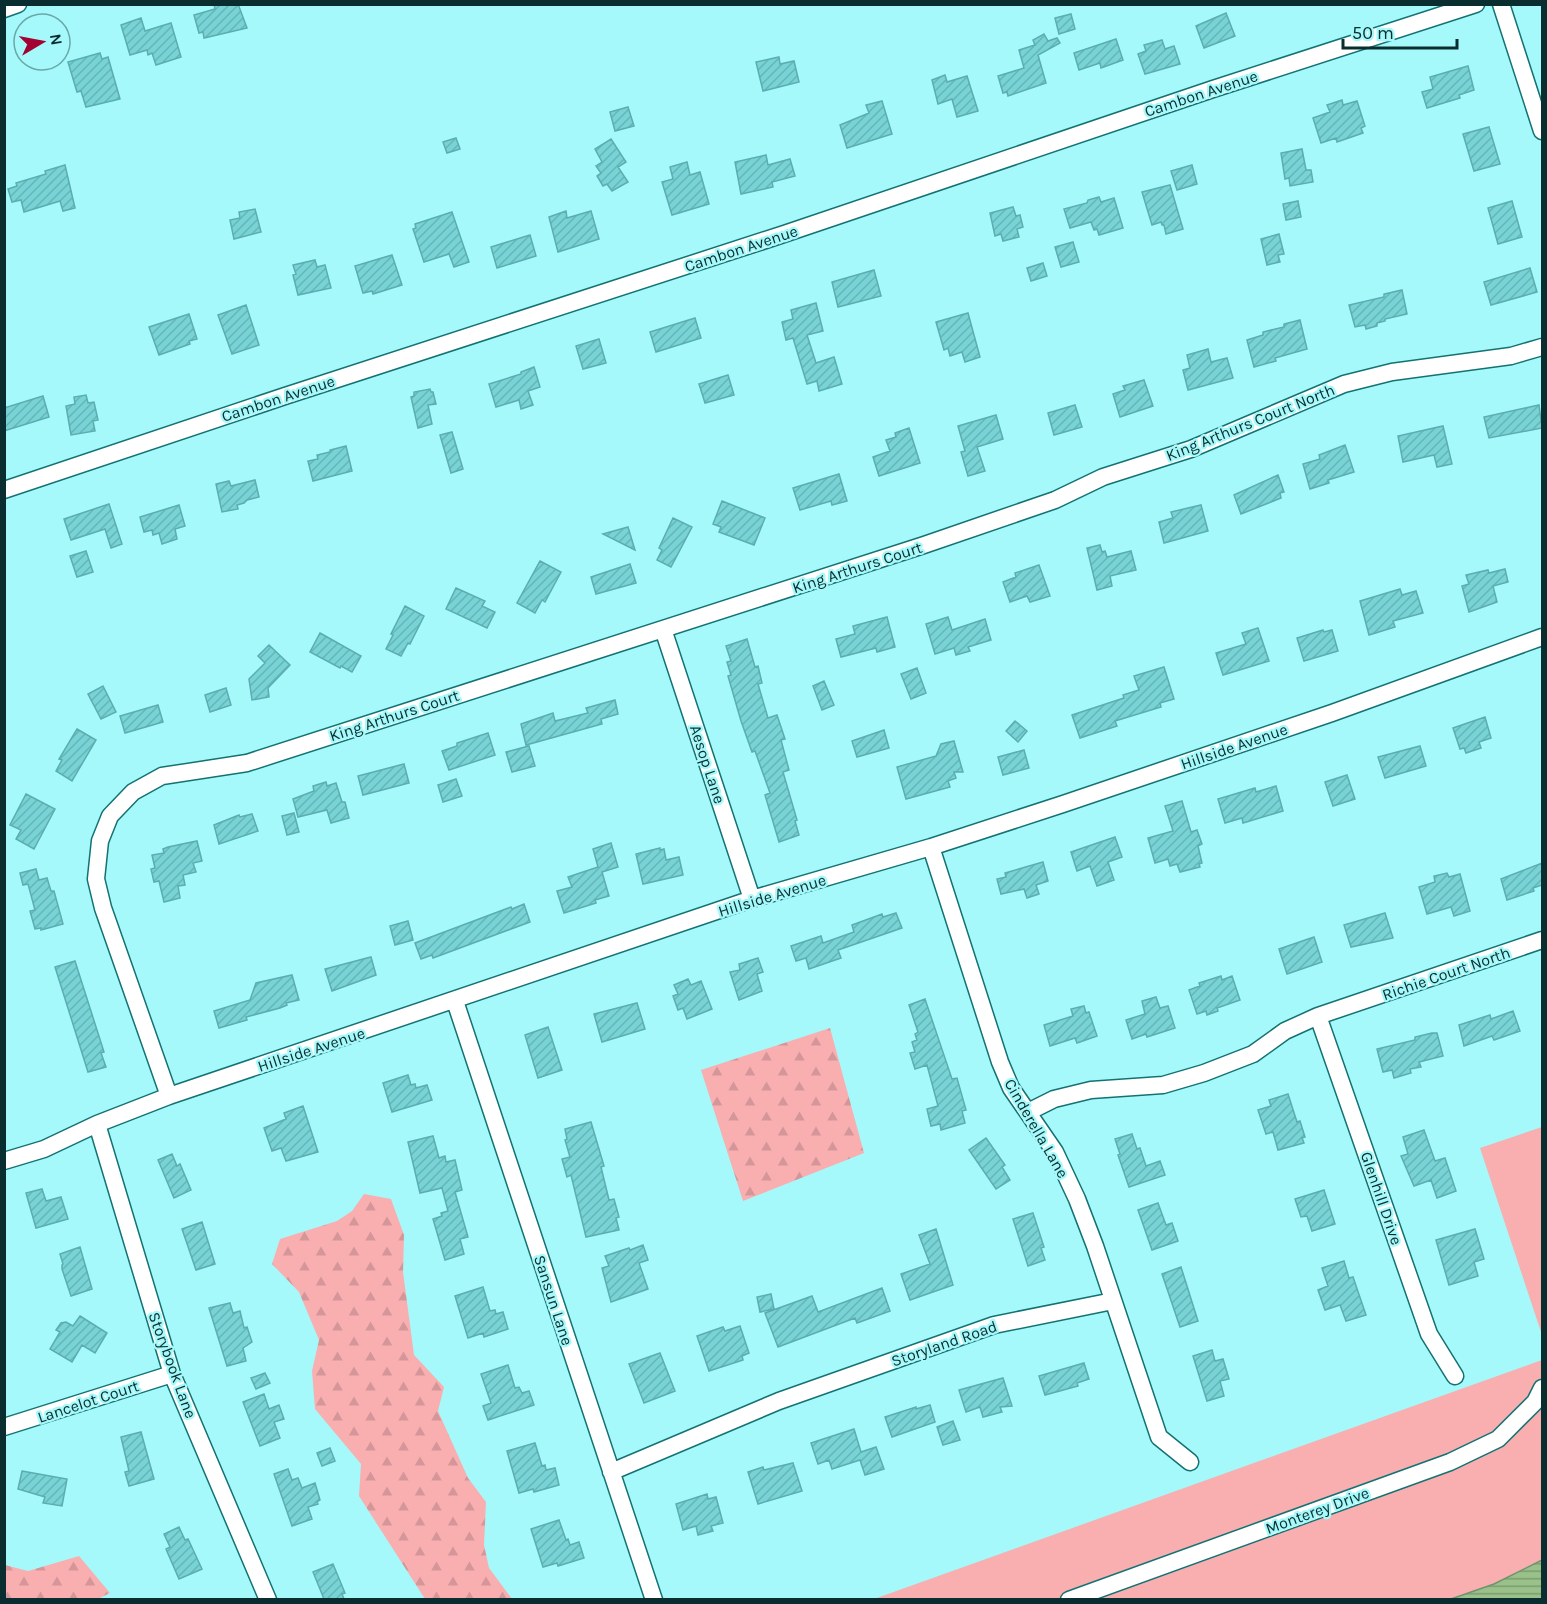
<svg xmlns="http://www.w3.org/2000/svg" width="1547" height="1604" viewBox="0 0 1547 1604" font-family="Karla,sans-serif">
<style>
.green{fill:#f9aeb0}
.forest{fill:url(#forest-firs)}
.water{fill:url(#water-rules);stroke:#6e956e;stroke-width:1.5}
.building{fill:url(#building-hatch);stroke:#5badaf;stroke-width:1.5}
.lines{fill:none;stroke-linecap:round;stroke-linejoin:round}
.street-casing{stroke:#147273;stroke-width:19}
.street{stroke:#fff;stroke-width:16}
.labels{text-anchor:middle;stroke-width:4.5;stroke-linejoin:round;paint-order:stroke}
.street-label{font-size:16px;fill:#0a2e2f;stroke:#a6f9fa}
</style>
<defs>
<pattern id="forest-firs" width="22" height="20" patternUnits="userSpaceOnUse" patternTransform="scale(1.5)"><rect width="22" height="20" fill="#f9aeb0"/><path d="M5 1l3.5 6h-7zM16 11l3.5 6h-7z" fill="#d49698"/></pattern>
<pattern id="water-rules" width="6" height="5" patternUnits="userSpaceOnUse" patternTransform="scale(1.5)"><rect width="6" height="5" fill="#99c189"/><path d="M0 2.5h6" fill="none" stroke="#7b9d70"/></pattern>
<pattern id="building-hatch" width="6" height="6" patternUnits="userSpaceOnUse" patternTransform="scale(1.5)"><rect width="6" height="6" fill="#77d3d5"/><path d="M-1 1l2-2M0 6l6-6M5 7l2-2" fill="none" stroke="#66b5b7"/></pattern>
</defs>
<rect width="100%" height="100%" fill="#a6f9fa"/>
<path class="green" d="M1542 1127V1335L1480 1148Z
M1542 1360V1599H874Z"/>
<path class="forest" d="M830 1028 864 1153 743 1201 701 1070Z
M364 1194 391 1199 404 1235 403 1272 414 1355 444 1387 438 1411 468 1478 486 1502 484 1545 489 1568 512 1599H425L359 1496 361 1464 315 1409 312 1371 319 1340 299 1292 272 1264 280 1239 337 1221 352 1211Z
M79 1556 110 1593 98 1599H5V1565L28 1571Z"/>
<path class="water" d="M1542 1560V1599H1451L1494 1584Z"/>
<path class="building" d="M214 4H238L247 28 204 38 203 32 199 33 194 15 215 9Z
M1226 13 1235 36 1204 48 1196 26Z
M1071 14 1075 29 1059 34 1055 18Z
M141 18 145 31 171 23 181 57 156 65 152 53 148 55 147 50 130 55 121 25Z
M1044 34 1048 41 1057 38 1060 43 1038 55 1046 83 1008 96 1007 92 1003 93 998 76 1024 68 1019 50 1035 45 1033 40Z
M1116 39 1123 60 1101 68 1100 63 1079 70 1074 53Z
M1162 40 1165 49 1174 46 1180 64 1145 74 1138 54 1146 51 1144 45Z
M100 53 102 59 108 57 120 99 86 107 81 91 77 92 68 62Z
M779 57 780 64 794 61 799 82 763 91 756 62Z
M1468 66 1474 90 1459 95 1460 98 1427 108 1422 92 1433 89 1430 77Z
M945 75 947 82 967 76 978 111 957 117 952 99 938 104 932 80Z
M1342 100 1343 105 1357 101 1365 126 1361 128 1363 133 1337 142 1336 138 1321 143 1313 118 1330 112 1327 105Z
M882 101 892 134 847 148 840 125 869 113 866 105Z
M628 107 634 126 615 131 610 112Z
M1489 127 1500 164 1474 171 1463 134Z
M456 138 460 149 447 153 443 142Z
M611 139 626 162 618 167 628 182 612 191 607 184 603 186 597 176 601 173 596 166 602 162 595 149Z
M1302 149 1306 170H1311L1313 182 1290 186 1289 178 1285 179 1281 153Z
M766 155 768 165 790 159 795 176 772 182 773 187 741 194 735 162Z
M687 162 690 175 700 172 709 204 672 215 662 182 673 179 670 167Z
M65 165 75 208 63 211 60 201 24 212 21 200 12 202 8 189 17 186 16 183 46 174 45 171Z
M1192 165 1197 184 1177 190 1171 171Z
M1170 185 1183 229 1166 234 1164 225H1162L1161 222 1152 225 1142 192Z
M1099 197 1101 202 1114 198 1123 228 1099 235 1097 229 1094 230 1091 222 1070 228 1064 209 1087 203 1088 200Z
M1298 201 1301 217 1286 220 1283 204Z
M1512 201 1522 237 1498 244 1488 208Z
M1013 207 1016 216 1020 215 1023 227 1017 229 1019 237 1003 241 1001 234 995 236 990 213Z
M255 209 261 232 234 239 230 220 240 218 239 212Z
M566 211 567 218 591 211 599 239 558 252 549 217Z
M452 212 469 262 454 267 449 254 424 262 413 229 416 228 415 224Z
M1279 234 1284 254 1278 255 1280 262 1267 265 1261 239Z
M530 235 536 256 497 268 491 247Z
M1073 242 1079 262 1061 267 1055 247Z
M392 255 402 285 373 294 372 291 363 293 355 266Z
M315 260 317 267 325 265 331 288 298 295 293 275 296 274 293 265Z
M1043 263 1047 276 1031 281 1027 268Z
M1530 268 1537 292 1491 305 1484 282Z
M874 270 881 296 838 307 832 282Z
M1402 290 1407 314 1385 319V321L1377 323V326L1366 329 1365 325 1355 327 1349 305 1384 297V294Z
M816 303 823 331 807 335 816 363 834 357 842 384 819 391 817 381 807 384 793 338 786 340 782 322 793 319 791 310Z
M246 305 259 345 232 354 218 315Z
M968 313 980 357 965 362 962 352 950 356 948 348 944 350 936 322Z
M189 314 197 339 189 341 190 344 159 355 149 327Z
M695 318 701 338 656 352 650 332Z
M1300 320 1307 349 1275 358 1276 361 1254 367 1247 340 1263 335V332L1284 327V324Z
M599 339 606 363 583 369 576 346Z
M1208 349 1211 362 1227 358 1233 378 1188 390 1183 370 1190 368 1187 355Z
M534 367 540 387 528 391 533 405 521 409 519 400 496 407 489 384 521 374V372Z
M728 375 734 395 705 403 699 384Z
M1144 380 1153 406 1120 417 1113 394 1125 390 1123 386Z
M430 389 431 392H433L436 404 428 405 432 424 418 428 411 397 414 396V392Z
M86 395 88 403 94 402 98 420 93 421 95 431 71 435 66 406 75 404 74 397Z
M43 396 49 417 4 431V408Z
M1075 405 1082 427 1054 435 1048 413Z
M1539 405 1542 428 1489 438 1484 417Z
M996 415 1003 439 977 447 985 471 968 476 961 452 965 451 958 426Z
M1443 426 1452 464 1437 467 1434 455 1403 462 1398 436Z
M909 428 920 463 879 476 873 457 890 451 886 440 896 437 895 433Z
M452 432 463 469 451 473 440 435Z
M1345 445 1354 472 1328 480 1329 483 1310 489 1303 464 1320 459 1319 455Z
M346 446 352 471 313 481 308 461 318 459 317 455 330 452V450Z
M839 474 847 501 832 505 831 501 800 510 793 488Z
M1278 475 1284 492 1280 493 1281 498 1241 514 1234 495Z
M255 480 259 497 247 500 244 503 237 505 238 509 222 512 216 484 229 481 231 486Z
M722 501 765 518 754 545 719 532 721 527 713 524Z
M109 504 122 544 111 548 105 529 71 540 64 519Z
M179 505 185 526 175 529 177 539 162 544 159 533 153 535 152 530 144 532 140 517Z
M1201 505 1208 531 1164 543 1159 522 1173 518 1171 512Z
M673 518 692 527 671 567 657 560 662 550 659 548Z
M628 527 635 550 603 534Z
M1100 545 1102 552 1105 551 1107 557 1131 551 1136 570 1110 576 1112 586 1097 590 1087 548Z
M86 551 93 572 77 577 70 556Z
M540 561 561 572 545 602 542 600 535 613 517 603Z
M630 564 636 583 596 594 591 577Z
M1039 565 1050 596 1030 602 1027 596 1010 602 1003 582 1016 577 1015 573Z
M1505 569 1508 582 1493 586 1497 602 1469 612 1462 586 1469 584 1466 575 1488 570 1489 573Z
M456 588 485 601 482 606 495 612 487 628 446 609Z
M1400 589 1402 595 1416 591 1423 613 1393 621 1395 627 1369 635 1360 601Z
M405 606 424 616 410 644 408 643 401 656 386 649 393 635 391 634Z
M887 617 895 647 877 652 876 648 841 657 836 639 855 634 853 626Z
M948 617 952 630 985 619 991 640 968 647 970 651 956 655 954 648 935 654 926 624Z
M1258 628 1269 661 1223 675 1216 653 1246 644 1242 633Z
M1323 630 1324 632 1332 630 1338 651 1304 661 1297 638Z
M320 633 361 656 352 672 341 666 340 668 310 652Z
M747 639 755 667 758 666 762 683 758 684 768 718 777 715 785 739 781 740 789 770 783 772 797 820 795 821 799 835 779 842 765 795 770 793 755 751 752 752 741 721 728 676 731 675 727 662 731 661 726 646Z
M269 645 290 665 268 688 269 697 252 700 249 679 265 663 258 656Z
M1164 667 1174 699 1160 703 1161 707 1115 721 1117 726 1080 738 1072 715 1124 698 1123 695 1139 690 1134 676Z
M917 668 926 693 911 699 901 674Z
M824 681 834 705 822 710 813 686Z
M103 686 116 712 101 719 88 694Z
M226 688 231 705 210 712 205 695Z
M615 700 618 714 601 719 602 724 526 745 521 724 553 713 555 721 588 713 586 708Z
M158 705 163 722 125 733 120 716Z
M1485 717 1491 738 1479 742 1481 748 1466 753 1464 748 1460 749 1453 728Z
M1015 721 1027 731 1018 742 1006 731Z
M77 729 96 740 72 781 56 771 62 760 59 759Z
M884 730 889 748 857 757 852 741Z
M488 733 495 755 449 770 442 751 457 746V743Z
M954 741 963 772H954L956 778 948 781 950 787 906 799 897 767 936 756 941 744Z
M529 746 535 766 512 772 506 752Z
M1420 746 1426 766 1385 778 1378 757Z
M1024 750 1029 768 1003 775 998 757Z
M404 764 409 783 363 795 358 776Z
M1347 775 1355 799 1333 806 1325 782Z
M456 779 462 796 443 802 438 785Z
M326 782 327 786 336 783 342 802H345L349 818 331 823 327 810 298 817 293 799 314 791 313 786Z
M1276 786 1283 811 1243 823 1242 818 1225 823 1218 799 1255 788 1256 792Z
M26 794 55 809 34 849 16 839 21 830 10 825Z
M1182 801 1191 832 1197 830 1202 844 1198 846 1202 863 1199 864 1200 867 1180 872 1177 864 1170 866 1168 859 1155 863 1148 838 1173 831 1165 806Z
M294 813 299 832 287 835 282 816Z
M252 814 258 831 219 844 214 825 239 815 240 817Z
M1115 837 1122 857 1108 862 1114 880 1097 886 1090 866 1077 871 1071 852Z
M197 841 202 861 193 863 196 872 183 875 185 885 178 886 180 898 164 902 159 881 154 882 151 869 155 868 152 855 164 853 163 849 168 847Z
M611 843 618 867 602 872 609 896 595 900 596 903 564 913 557 891 572 887 568 877 598 867 593 849Z
M660 848V850L664 849 666 860 679 857 683 875 643 884 636 854Z
M1043 862 1048 881 1036 885 1039 894 1027 898 1024 889 1001 894 997 879 1006 877 1005 873Z
M1542 863V885L1533 888 1534 891 1507 900 1501 879Z
M36 869 39 880 47 878 51 891H54L63 924 41 930V928L35 929 30 911 35 910 28 884 23 885 20 873Z
M1447 873 1449 877 1460 874 1470 911 1454 916 1451 907 1427 914 1419 887 1435 882 1434 876Z
M524 904 530 922 433 958 432 955 421 959 415 943 511 907 512 909Z
M896 913 902 928 838 950 841 958 809 969 806 958 796 961 791 946 821 936 823 943 854 932 852 925 882 914 883 917Z
M1385 913 1393 938 1351 947 1344 925Z
M408 921 413 940 395 945 390 926Z
M1314 937 1322 962 1287 974 1279 949Z
M371 957 376 975 332 991 325 969Z
M758 958 763 972 757 974 762 991 739 1000 730 972 740 970 739 964Z
M75 961 104 1052 101 1053 106 1067 88 1072 55 967Z
M292 975 299 1000 286 1003 287 1005 280 1008 246 1017 247 1020 219 1028 214 1011 250 1000 256 983Z
M1221 976 1222 980 1232 976 1240 1000 1217 1008 1218 1011 1207 1015 1206 1011 1197 1014 1189 990 1200 986 1199 983Z
M688 979 691 985 701 981 712 1009 687 1019 683 1008 678 1010 673 996 678 994 674 985Z
M1156 997 1160 1008 1168 1006 1175 1028 1147 1037 1146 1034 1132 1039 1126 1020 1145 1014 1142 1001Z
M925 999 952 1079 957 1078 966 1110 962 1111 965 1123 941 1130 940 1124 931 1126 927 1109 938 1106 927 1065 915 1069 910 1053 915 1052 912 1042 917 1040 915 1034 918 1032 909 1005Z
M637 1003 645 1029 602 1042 594 1014Z
M1084 1006 1086 1013 1089 1012 1097 1036 1077 1043 1075 1038 1050 1046 1044 1025 1073 1016 1071 1009Z
M1513 1011 1520 1031 1494 1040 1492 1036 1464 1046 1459 1025 1490 1015 1491 1019Z
M548 1027 562 1070 538 1078 525 1035Z
M1432 1033H1437L1443 1056 1419 1062 1421 1067 1410 1069 1411 1073 1394 1078 1392 1070 1383 1072 1377 1049 1415 1040V1037Z
M408 1075 411 1085 415 1084 416 1088 427 1085 432 1100 392 1112 383 1083Z
M1288 1094 1297 1122 1300 1121 1305 1137 1302 1138 1304 1143 1278 1150 1273 1132 1266 1134 1258 1110 1271 1106 1269 1100Z
M303 1106 318 1152 286 1161 281 1148 272 1151 264 1128 286 1119 284 1113Z
M591 1122 604 1166 601 1167 609 1200 614 1199 619 1217 616 1218 619 1230 586 1237 571 1175 567 1177 562 1159 570 1157 565 1140 567 1139 565 1129Z
M1424 1130 1435 1161 1445 1158 1456 1191 1437 1198 1431 1180 1414 1186 1401 1156 1408 1154 1403 1137Z
M1132 1134 1137 1149 1140 1148 1146 1166 1160 1161 1165 1175 1129 1187 1118 1155 1120 1154 1115 1139Z
M433 1136 439 1158 445 1156 446 1162 455 1160 462 1190 455 1192 468 1237 460 1239 464 1254 445 1260 433 1219 442 1216 441 1213 448 1211 442 1188 420 1193 408 1142Z
M986 1138 1005 1165 1002 1167 1010 1180 996 1189 969 1150Z
M172 1154 177 1166 180 1164 191 1190 174 1198 158 1160Z
M42 1189 46 1201 61 1197 68 1219 36 1228 26 1193Z
M1324 1190 1335 1224 1312 1231 1307 1216 1301 1217 1295 1199Z
M1158 1203 1166 1225 1172 1223 1178 1241 1152 1250 1138 1210Z
M1033 1213 1044 1247 1041 1248 1045 1260 1028 1266 1013 1219Z
M202 1222 215 1264 196 1270 182 1229Z
M936 1229 953 1285 910 1300 901 1274 930 1264 919 1235Z
M1475 1229 1484 1259 1474 1262 1478 1276 1449 1285 1436 1240Z
M643 1245 648 1260 639 1263 648 1289 611 1302 602 1268 609 1266 605 1256 629 1248 630 1250Z
M80 1247 92 1289 71 1296 62 1269V1265L63 1264 60 1254Z
M1344 1261 1349 1278 1353 1277 1366 1315 1346 1321 1340 1305 1325 1310 1318 1290 1328 1286 1322 1268Z
M1181 1267 1198 1321 1180 1327 1162 1274Z
M483 1287 490 1311 495 1310 496 1314 503 1312 508 1329 484 1337 483 1333 468 1338 455 1296Z
M882 1288 890 1311 857 1323 855 1318 778 1347 765 1313 812 1296 818 1312Z
M771 1294 774 1309 760 1312 757 1297Z
M230 1303 233 1313 240 1311 244 1328 247 1327 252 1342 243 1348 246 1361 227 1366 209 1308Z
M80 1316 107 1333 95 1353 82 1345 72 1362 50 1349 60 1332 56 1330 61 1323 66 1322 73 1326Z
M740 1326 749 1353 742 1356 743 1360 709 1371 697 1336 723 1327 725 1331Z
M1212 1350 1215 1361 1223 1359 1229 1379 1220 1381 1224 1396 1207 1401 1193 1356Z
M660 1353 675 1391 644 1403 629 1364Z
M1084 1363 1089 1379 1077 1383 1078 1386 1045 1395 1039 1376Z
M508 1365 515 1388 519 1387 522 1393 529 1391 534 1405 488 1420 483 1406 491 1403 481 1374Z
M265 1373 270 1383 256 1389 251 1378Z
M1003 1378 1012 1406 1000 1407 1002 1412 983 1417 980 1407 966 1412 959 1390Z
M264 1394 269 1409 279 1405 284 1419 274 1422 280 1438 260 1446 243 1402Z
M930 1405 935 1422 892 1437 885 1417 916 1407V1409Z
M953 1421 960 1440 943 1445 937 1427Z
M854 1429 861 1452 876 1447 884 1469 865 1475 860 1460 832 1469 829 1460 818 1464 811 1443Z
M141 1432 154 1479 129 1486 125 1472 129 1471 121 1437Z
M535 1443 542 1466 545 1465 546 1470 555 1468 559 1485 534 1492 533 1489 519 1493 507 1451Z
M330 1448 335 1461 322 1466 317 1453Z
M793 1463 802 1491 758 1504 748 1472 763 1467 764 1470Z
M288 1469 292 1480 298 1478 302 1488 315 1483 320 1500 317 1502 318 1504 308 1507 312 1519 292 1526 274 1474Z
M22 1471 67 1479 62 1506 43 1503 45 1497 18 1489Z
M707 1494 708 1499 716 1497 723 1523 711 1526 713 1531 698 1535 696 1526 683 1530 676 1504Z
M559 1520 566 1540 568 1539 570 1545 579 1542 584 1558 558 1566 557 1563 543 1567 531 1529Z
M179 1527 185 1540 188 1539 202 1569 179 1579 166 1549 170 1547 164 1534Z
M333 1564 345 1593 342 1594 344 1599H324L313 1572Z"/>
<g class="lines">
<defs>
<path id="street" d="M1501 4 1542 131
M4 9 18 4
M4 490 285 396 784 234 1213 89 1476 4
M663 629 752 899
M931 847 1000 1062 1011 1088 1055 1152 1077 1199 1095 1246 1159 1437 1190 1462
M455 1001 654 1600
M1318 1016 1429 1334 1455 1376
M169 1096 103 908 96 879 100 841 110 816 133 792 162 776 247 763 924 545 1055 500 1103 477 1191 449 1344 384 1392 372 1511 356 1542 347
M1028 1112 1054 1099 1091 1090 1163 1085 1204 1073 1253 1054 1285 1031 1318 1016 1542 940
M97 1124 172 1374 268 1600
M4 1161 44 1149 97 1124 169 1096 752 899 931 847 1063 804 1332 713 1542 637
M4 1427 172 1374
M611 1472 779 1401 994 1325 1113 1301
M1069 1600 1450 1462 1498 1439 1535 1402 1542 1388"/>
</defs>
<use href="#street" class="street-casing"/>
<use href="#street" class="street"/>
</g>
<g class="labels">
<g class="street-label">
<text transform="translate(1201 93) rotate(-18)" y="6">Cambon Avenue</text>
<text transform="translate(741 248) rotate(-18)" y="6">Cambon Avenue</text>
<text transform="translate(278 398) rotate(-18)" y="6">Cambon Avenue</text>
<text transform="translate(1250 422) rotate(-22)" y="6">King Arthurs Court North</text>
<text transform="translate(857 567) rotate(-18)" y="6">King Arthurs Court</text>
<text transform="translate(394 715) rotate(-18)" y="6">King Arthurs Court</text>
<text transform="translate(1234 746) rotate(-19)" y="6">Hillside Avenue</text>
<text transform="translate(708 764) rotate(72)" y="6">Aesop Lane</text>
<text transform="translate(772 895) rotate(-17)" y="6">Hillside Avenue</text>
<text transform="translate(1446 973) rotate(-19)" y="6">Richie Court North</text>
<text transform="translate(311 1049) rotate(-18)" y="6">Hillside Avenue</text>
<text transform="translate(1037 1128) rotate(60)" y="6">Cinderella Lane</text>
<text transform="translate(1382 1198) rotate(71)" y="6">Glenhill Drive</text>
<text transform="translate(554 1300) rotate(72)" y="6">Sansun Lane</text>
<text transform="translate(944 1343) rotate(-19)" y="6">Storyland Road</text>
<text transform="translate(173 1365) rotate(70)" y="6">Storybook Lane</text>
<text transform="translate(88 1401) rotate(-18)" y="6">Lancelot Court</text>
<text transform="translate(1317 1510) rotate(-20)" y="6">Monterey Drive</text>
</g>
</g>
<rect width="1547" height="1604" fill="none" stroke="#0a2e2f" stroke-width="12"/>
<g transform="translate(42 42) rotate(80)"><circle r="28" fill="#a6f9fa" stroke="#68a8a9" stroke-width="1.5"/>
<path d="M0-4.5L10 22L0 15L-10 22Z" fill="#a20330"/>
<text y="-9" font-size="16" font-weight="bold" text-anchor="middle" fill="#0a2e2f">N</text>
</g>
<path d="M1343 39v9h114v-9" fill="none" stroke="#0a2e2f" stroke-width="3"/>
<text x="1352" y="39" font-size="18" fill="#0a2e2f" stroke="#a6f9fa" stroke-width="4.5" paint-order="stroke">50 m</text>
</svg>
